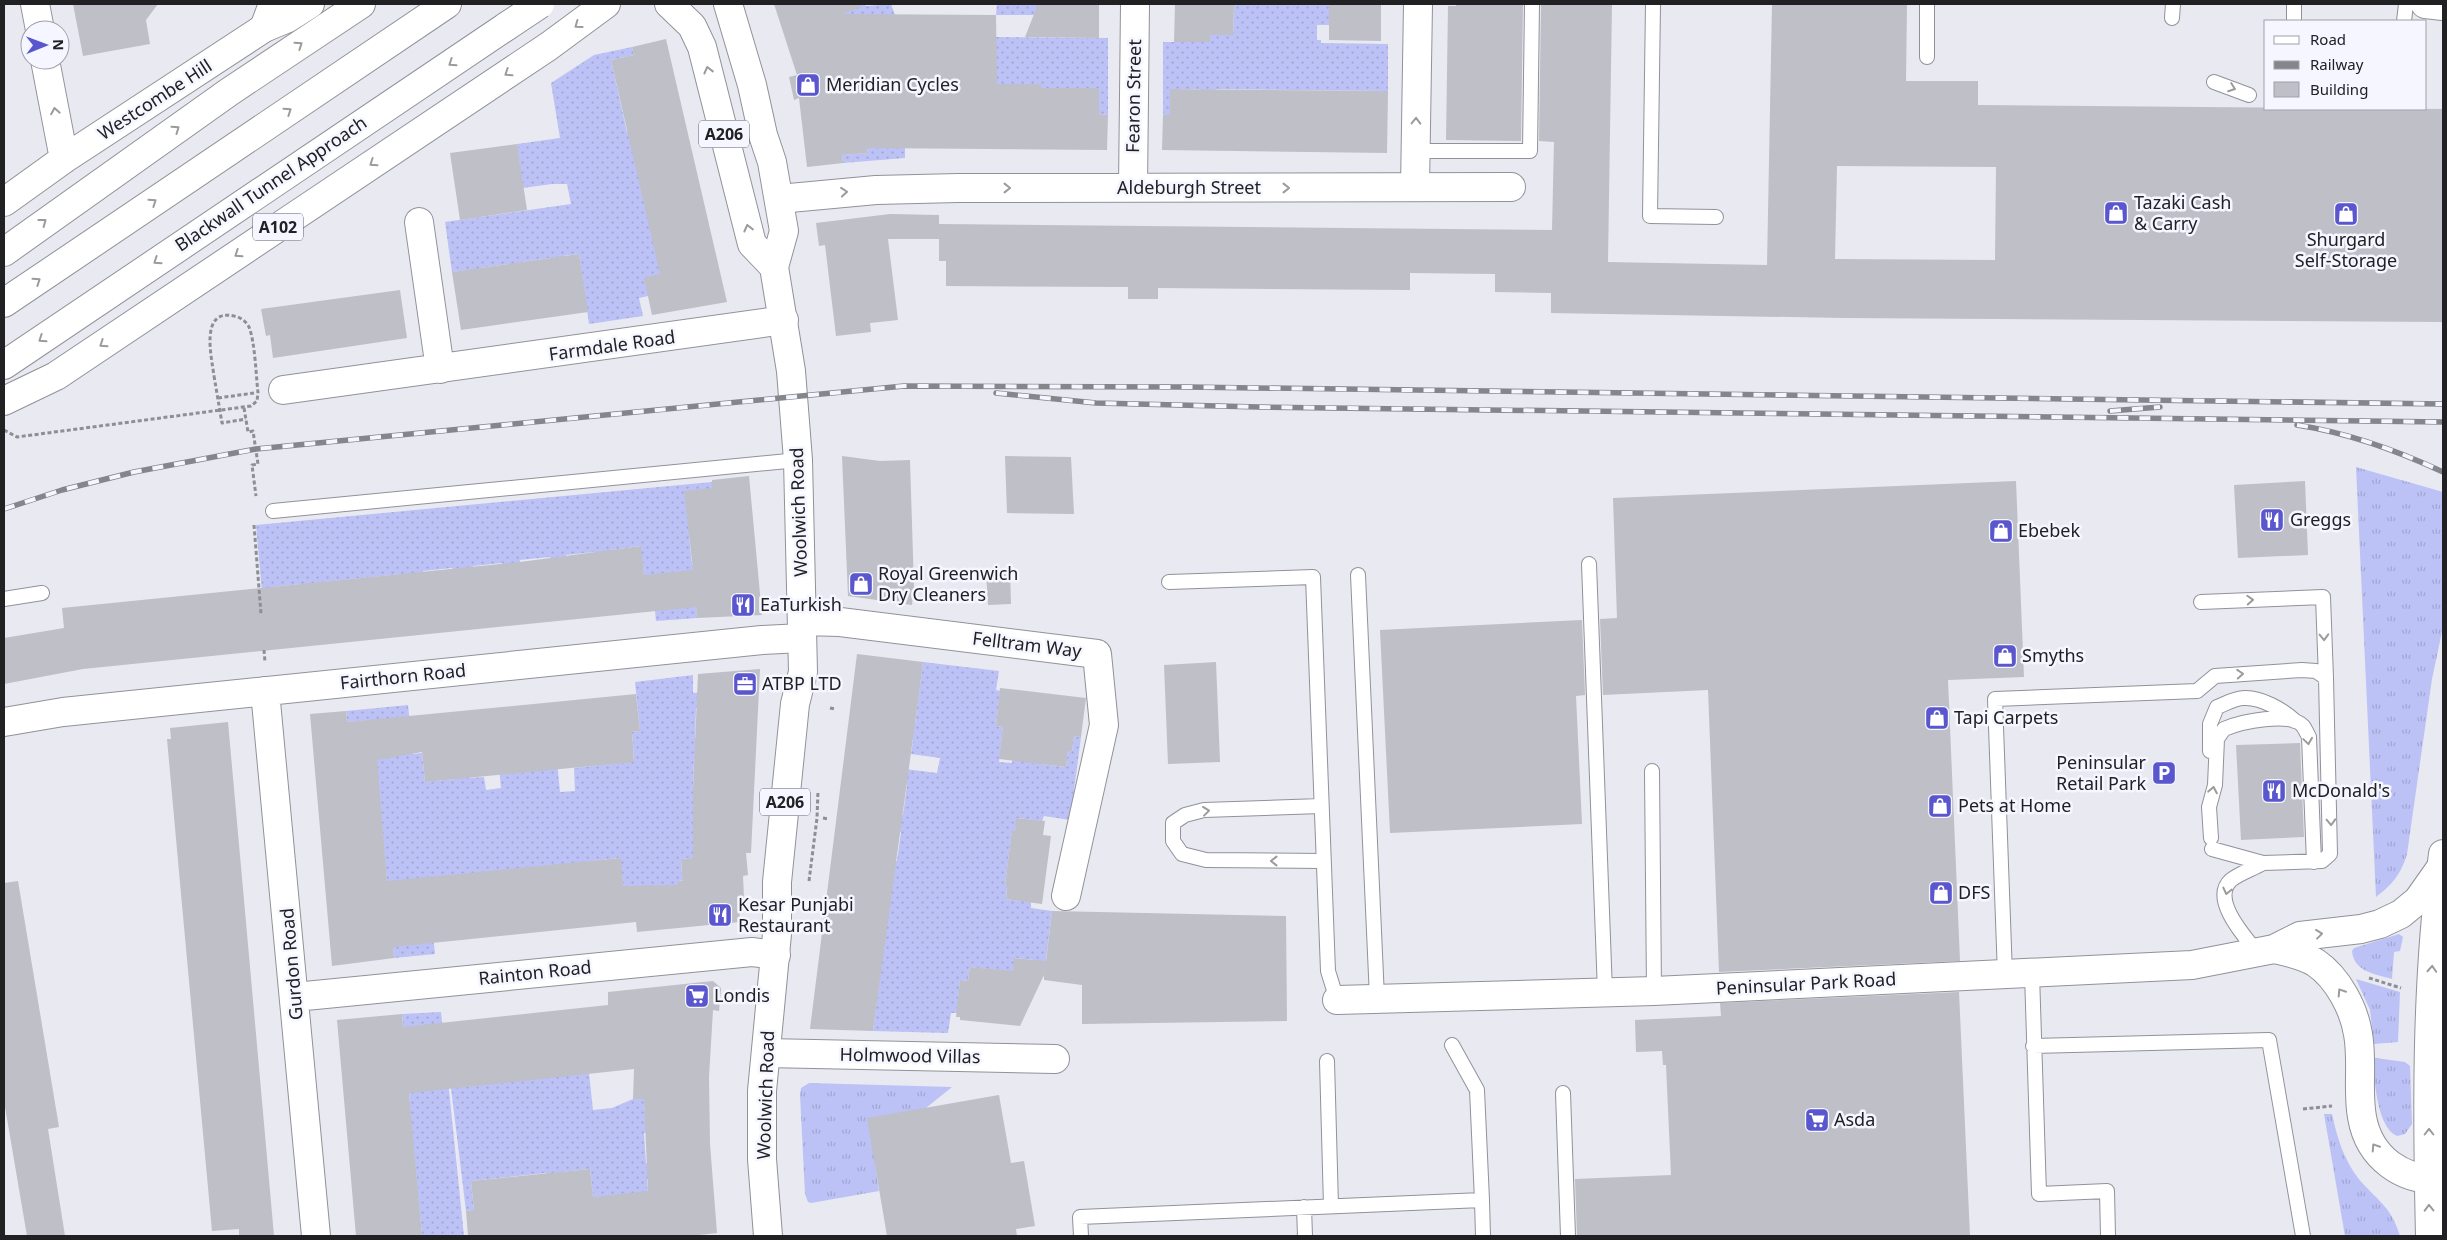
<svg xmlns="http://www.w3.org/2000/svg" width="2447" height="1240" viewBox="0 0 2447 1240" font-family="'Noto Sans',sans-serif">
<style>
.grass{fill:url(#grass-tufts)}
.garden{fill:url(#garden-dots)}
.building{fill:#bebfc7;fill-rule:evenodd}
.lines{fill:none;stroke-linecap:round;stroke-linejoin:round}
.service-casing{stroke:#919299;stroke-width:16}
.minor-casing{stroke:#919299;stroke-width:30}
.tertiary-casing{stroke:#919299;stroke-width:30}
.primary-casing{stroke:#919299;stroke-width:30}
.trunk-casing{stroke:#919299;stroke-width:30}
.path{stroke:#8e8f95;stroke-width:3;stroke-dasharray:4 2.5;stroke-linecap:butt}
.service{stroke:#fff;stroke-width:14}
.minor{stroke:#fff;stroke-width:28}
.tertiary{stroke:#fff;stroke-width:28}
.primary{stroke:#fff;stroke-width:28}
.trunk{stroke:#fff;stroke-width:28}
.rail-casing{stroke:#85868b;stroke-width:5.5}
.rail{stroke:#f5f6ff;stroke-width:4;stroke-dasharray:11;stroke-linecap:butt}
.trunk-bridge-casing{stroke:#919299;stroke-width:30;stroke-linecap:butt}
.path-bridge{stroke:#8e8f95;stroke-width:3;stroke-dasharray:4 2.5;stroke-linecap:butt}
.trunk-bridge{stroke:#fff;stroke-width:28}
.oneway{stroke:#9b9b9c}
.labels{text-anchor:middle;stroke-width:5;stroke-linejoin:round;paint-order:stroke}
.shield{fill:#f5f6ff;stroke:#616166;stroke-width:1}
.shield-label{font-size:16px;font-weight:bold;fill:#212124}
.poi-label{font-size:18px;fill:#212124;stroke:#f5f6ff;text-anchor:start}
.street-label{font-size:18px;fill:#212124;stroke:#f5f6ff}
</style>
<defs>
<pattern id="grass-tufts" width="24" height="20" patternUnits="userSpaceOnUse" patternTransform="scale(1.25)"><rect width="24" height="20" fill="#bcc2f5"/><path d="M3 7l-1-3M5 7V3M7 7l1-3M15 17l-1-3M17 17v-4M19 17l1-3" fill="none" stroke="#a1a6d2"/></pattern>
<pattern id="garden-dots" width="8" height="8" patternUnits="userSpaceOnUse" patternTransform="scale(1.25)"><rect width="8" height="8" fill="#bcc2f5"/><path d="M2 2h.1M6 6h.1" fill="none" stroke="#a1a6d2" stroke-width="1.8" stroke-linecap="round"/></pattern>
</defs>
<rect width="100%" height="100%" fill="#e8e9f1"/>
<path class="grass" d="M2356 467 2443 492V627L2432 679 2407 854C2401 874 2393 884 2376 897Z
M2399 934 2403 937 2400 951 2394 952 2392 979C2375 974 2354 972 2352 951L2354 948Z
M2356 979 2400 992 2398 1042 2374 1044 2370 1010Z
M2376 1058 2405 1062 2410 1066 2412 1124 2405 1134 2397 1136C2377 1128 2374 1078 2373 1059Z
M809 1083 952 1087 926 1108 869 1120 879 1191 811 1203 808 1202 805 1194 800 1095 801 1088Z
M2324 1114H2332C2337 1137 2343 1158 2358 1178 2376 1200 2391 1205 2400 1236H2345Z"/>
<path class="garden" d="M840 4H865L866 6 891 4 895 15 996 37 1108 38V115L1099 114V88H1063L1054 114V88H1041V84H1026L1025 114 905 148V158L843 163 842 155 868 153 848 29Z
M997 4H1041V15H996Z
M1210 4H1329V10L1342 11V25H1317V40H1321V43L1388 44V91L1216 89 1200 116V89H1171L1170 115H1163V42H1209L1210 35H1233L1234 5Z
M632 47 634 55 611 60 627 132 651 127 680 257 648 296 639 298 643 316 589 324 579 254 563 256 566 278 550 258 522 262 525 284 512 285 508 264 480 268 471 291 468 270 452 272 445 222 571 204 567 184H552L515 189 520 166 517 144 560 138 551 83 594 55Z
M712 482 717 533 689 536 692 565 720 563 696 605 697 618 656 621 655 611 644 575 640 546 611 550 613 578 594 552 566 555 568 583 553 584 550 557 520 560 523 587 502 563 473 566 475 592 452 568 423 571 426 597 405 599 402 574 323 582 305 609 302 584 272 587 274 613 264 614 256 525Z
M923 662 999 671 996 690 1000 691 996 726 1003 727 999 762 1012 763 1015 743 1044 732 1041 764 1066 767 1068 751H1072L1074 736 1081 737 1070 820 1044 816 1042 821 1017 818 1015 831H1012L1005 885 1007 886 1006 899 1031 902V908L1052 911 1044 975 1034 960 1015 958 1011 985 998 970 970 967 968 981 960 980 957 1013H951L948 1033 873 1031 881 968 868 857 897 861 901 832 873 828 875 811 903 815 907 785 881 766 937 773 940 758 911 754 913 740 886 720 915 724Z
M693 675V693L722 690 721 709 696 708 695 738 718 760 694 759 693 789 717 790 714 856 681 859 682 873 712 878 678 881 679 896 623 887 620 858 592 861 430 905 435 954 394 958 372 720 347 722 346 711 408 705 413 754 422 753 425 782 455 779 452 750 466 749 469 778 484 777 486 790 501 788 497 746 555 740 560 792 575 791 574 768 634 761 632 732 640 731 635 682Z
M441 1012 464 1236H422L411 1122 376 1107 410 1104 402 1014Z
M589 1073 593 1110 612 1108 633 1099H644L645 1114 673 1115V1132L644 1133 646 1163 675 1162 676 1177 647 1179 648 1194 593 1197 590 1169 561 1172 549 1202 546 1173 471 1181 474 1210 466 1211 451 1088Z"/>
<path class="building" d="M73 4H158L146 20 150 44 83 56Z
M774 4H861V7L842 14 996 15 997 84H1041V88H1099V114L1108 115 1107 150 867 148 868 153 842 155 843 163 807 167 799 98 794 100 789 77 797 75Z
M1038 4H1099V38L1025 37Z
M1175 4 1234 5 1233 35H1210V42H1174Z
M1329 4H1381V41L1329 40Z
M1456 4H1523L1521 141 1446 140 1448 6H1456Z
M1541 4H1612L1608 262 1767 265 1772 4H1907L1906 81H1978V105L2443 109V322L1845 318 1551 313V293L1495 292V274L1410 273V290L1158 288V299H1128V287L946 286V261H939V239H888L898 320 870 323 871 332 836 336 825 245 819 246 816 223 890 214 939 215V224L1552 230 1554 142 1539 141ZM1837 166 1996 167 1995 260 1835 259Z
M666 39 727 302 652 315 644 278 660 274 611 60 634 55 632 47Z
M1170 89 1388 91 1387 153 1162 150 1163 115H1170Z
M517 144 527 210 460 220 450 153Z
M579 254 588 312 461 330 452 272Z
M400 290 407 338 273 358 270 335 266 336 261 309Z
M842 456 880 461 910 460 914 588 912 605 848 596Z
M1005 456 1071 457 1074 514 1007 513Z
M749 476 762 615 697 618 696 607 83 669 4 684V638L64 628 62 608 520 562 641 546 644 575 693 570 684 491 712 488V480Z
M2016 481 2024 677 1948 680 1960 961 1719 972 1708 690 1603 695 1600 619 1617 618 1613 498Z
M2305 481 2308 555 2238 558 2234 485Z
M1010 570 1011 604 988 605 986 571Z
M1582 620 1585 695 1576 696 1582 824 1390 833 1380 630Z
M857 654 923 662 919 694 873 1031 810 1029Z
M1216 662 1220 762 1168 764 1164 665Z
M760 669 751 853H746L748 875 743 876 744 898 739 899 740 922 637 932 636 922 393 947 394 958 332 966 310 714 346 711 347 722 636 694 640 731 632 732 634 762 425 782 422 752 377 760 387 881 621 858 623 886 678 885V881H683L681 859 693 858V789L698 674Z
M1000 688 1086 698 1081 737 1074 736 1072 751H1068L1066 767 999 759 1003 727 996 726Z
M228 722 257 1045 274 1236H239V1229L212 1231 181 894 167 739H171L170 728Z
M2300 743 2304 837 2241 840 2236 745Z
M1016 818 1045 821 1043 835 1051 836 1042 904 1006 899 1007 886 1005 885 1012 830 1015 831Z
M18 881 59 1127 48 1129 65 1236H27L4 1101V883Z
M1052 911 1286 916 1287 1021 1082 1024V985L1044 980V975L1020 1026 960 1020V1017H956L960 980 968 981 970 967 1013 971 1014 958 1046 961Z
M713 981 721 988 719 1011 713 1010 709 1077 710 1144 717 1233 690 1236H468L466 1211 474 1210 471 1181 590 1169 593 1197 648 1191 644 1099H633L634 1069 409 1093 422 1236H356L337 1020 402 1014 403 1027 608 1005V992Z
M1959 992 1970 1236H1577L1575 1179 1671 1175 1666 1065H1663L1662 1051 1636 1052 1635 1020 1721 1016 1720 1003Z
M999 1095 1011 1163 1024 1161 1035 1226 1016 1229 1017 1236H887L867 1118Z"/>
<g class="lines">
<defs>
<path id="service" d="M1653 4 1650 216 1716 217
M2172 18 2173 4
M2294 21V4
M2404 21 2406 4
M1927 57V4
M2214 82 2249 95
M1416 151H1530L1532 4
M273 511 798 460
M1589 564 1605 992
M1358 575 1377 998
M1169 582 1313 577 1328 971 1337 1000
M4 599 42 593
M2201 602 2323 597 2326 678
M2210 751V724L2217 707C2225 704 2235 698 2244 698 2261 697 2283 710 2295 721
M1652 771 1654 991
M1321 806 1204 810 1185 815 1173 823V841L1182 854 1206 860 1323 861
M2211 838 2209 807 2215 785 2217 739 2224 729C2240 722 2290 711 2303 726 2305 729 2307 733 2309 737L2314 862
M2257 952C2245 937 2210 899 2231 880 2240 873 2253 869 2263 863
M2032 974 2039 1194 2107 1191 2108 1236
M2005 975 1995 699 2197 691 2215 676 2302 670 2316 671 2326 678 2330 854 2322 861 2263 863 2212 849
M1452 1045 1477 1090 1482 1200
M2033 1046 2269 1040 2303 1236
M1327 1061 1331 1206
M1563 1093 1568 1236
M1304 1207 1305 1236
M1081 1236 1080 1217 1482 1200 1483 1236"/>
<path id="minor" d="M2425 4 2443 6
M1415 187 1418 4
M1133 188 1135 4
M779 199 876 190 958 188 1511 187
M419 222 440 369
M283 390 784 320
M802 621 840 622 1097 654 1104 725 1066 896
M265 691 316 1236
M4 722 63 712 762 640 802 638
M2274 949C2288 952 2304 955 2316 963 2338 978 2354 1009 2358 1034 2363 1061 2357 1090 2362 1117 2369 1158 2403 1182 2443 1179
M295 997 752 952 776 955
M1337 1000 1654 991 2192 965 2274 949 2300 936 2361 929 2380 924 2401 914 2418 900 2442 866
M766 1053 1055 1059"/>
<path id="tertiary" d="M35 4 40 30
M45 60 64 159
M4 202 64 159 264 28 288 18 310 4
M2430 1236C2427 1108 2426 981 2443 854"/>
<path id="primary" d="M669 4 692 26 702 47 752 244 774 267
M728 4 752 85 763 135 772 162 784 231 774 267 791 371 798 460 803 672 795 704 777 882V934L762 1091V1159L768 1236"/>
<path id="trunk" d="M264 28 273 4
M4 252 229 92 361 4
M4 303 447 4
M4 365 507 26
M4 401 56 376 549 46 606 4"/>
</defs>
<use href="#service" class="service-casing"/>
<use href="#minor" class="minor-casing"/>
<use href="#tertiary" class="tertiary-casing"/>
<use href="#primary" class="primary-casing"/>
<use href="#trunk" class="trunk-casing"/>
<path class="path" d="M214 376 222 423 246 419
M218 398 254 393
M244 408 248 432 253 431 258 464 252 465 256 496
M254 525 261 614
M264 650 265 662
M830 708 835 709
M823 818 829 819
M809 881 817 818 818 791
M2369 978 2401 988
M2303 1109 2332 1106"/>
<use href="#service" class="service"/>
<use href="#minor" class="minor"/>
<use href="#tertiary" class="tertiary"/>
<use href="#primary" class="primary"/>
<use href="#trunk" class="trunk"/>
<defs>
<path id="rail" d="M996 393 1096 403 1259 407 2443 422
M2110 411 2160 407
M2297 425C2349 433 2396 450 2443 472
M4 509 62 490 134 472 256 449 904 386 1187 387 2443 404"/>
</defs>
<use href="#rail" class="rail-casing"/>
<use href="#rail" class="rail"/>
<defs>
<path id="trunk-bridge" d="M507 26 540 4"/>
</defs>
<use href="#trunk-bridge" class="trunk-bridge-casing"/>
<path class="path-bridge" d="M4 430 17 437 251 406 257 401 258 393C256 375 255 342 249 327 246 321 240 317 234 316 199 308 212 359 214 376"/>
<use href="#trunk-bridge" class="trunk-bridge"/>
</g>
<defs><path id="oneway-chevron" d="M-2-3.5L2.5 0L-2 3.5" fill="none" stroke-width="1.6" stroke-linecap="round" stroke-linejoin="round" transform="scale(1.25)"/></defs>
<g class="oneway">
<use href="#oneway-chevron" transform="translate(578 25) rotate(144)"/>
<use href="#oneway-chevron" transform="translate(299 45) rotate(-34)"/>
<use href="#oneway-chevron" transform="translate(452 63) rotate(146)"/>
<use href="#oneway-chevron" transform="translate(708 70) rotate(-104)"/>
<use href="#oneway-chevron" transform="translate(508 73) rotate(146)"/>
<use href="#oneway-chevron" transform="translate(2232 88) rotate(20)"/>
<use href="#oneway-chevron" transform="translate(55 111) rotate(-100)"/>
<use href="#oneway-chevron" transform="translate(288 111) rotate(-34)"/>
<use href="#oneway-chevron" transform="translate(1416 121) rotate(-89)"/>
<use href="#oneway-chevron" transform="translate(176 129) rotate(-35)"/>
<use href="#oneway-chevron" transform="translate(373 163) rotate(146)"/>
<use href="#oneway-chevron" transform="translate(1007 188)"/>
<use href="#oneway-chevron" transform="translate(1286 188)"/>
<use href="#oneway-chevron" transform="translate(844 192) rotate(-5)"/>
<use href="#oneway-chevron" transform="translate(153 202) rotate(-34)"/>
<use href="#oneway-chevron" transform="translate(43 222) rotate(-37)"/>
<use href="#oneway-chevron" transform="translate(748 228) rotate(-104)"/>
<use href="#oneway-chevron" transform="translate(238 254) rotate(146)"/>
<use href="#oneway-chevron" transform="translate(157 261) rotate(146)"/>
<use href="#oneway-chevron" transform="translate(37 281) rotate(-34)"/>
<use href="#oneway-chevron" transform="translate(42 339) rotate(146)"/>
<use href="#oneway-chevron" transform="translate(103 344) rotate(146)"/>
<use href="#oneway-chevron" transform="translate(2250 600) rotate(-3)"/>
<use href="#oneway-chevron" transform="translate(2324 637) rotate(88)"/>
<use href="#oneway-chevron" transform="translate(2240 674) rotate(-4)"/>
<use href="#oneway-chevron" transform="translate(2308 741) rotate(82)"/>
<use href="#oneway-chevron" transform="translate(2213 790) rotate(-79)"/>
<use href="#oneway-chevron" transform="translate(1206 811) rotate(-7)"/>
<use href="#oneway-chevron" transform="translate(2331 822) rotate(88)"/>
<use href="#oneway-chevron" transform="translate(1274 861) rotate(180)"/>
<use href="#oneway-chevron" transform="translate(2227 891) rotate(103)"/>
<use href="#oneway-chevron" transform="translate(2319 934) rotate(-7)"/>
<use href="#oneway-chevron" transform="translate(2432 969) rotate(-87)"/>
<use href="#oneway-chevron" transform="translate(2341 992) rotate(-123)"/>
<use href="#oneway-chevron" transform="translate(2429 1132) rotate(-90)"/>
<use href="#oneway-chevron" transform="translate(2375 1147) rotate(-123)"/>
<use href="#oneway-chevron" transform="translate(2429 1208) rotate(-91)"/>
</g>
<defs>
<symbol id="shop-square" viewBox="-11 -11 22 22"><rect x="-9" y="-9" width="18" height="18" rx="4" fill="#5a56ce" stroke="#f5f6ff"/><path d="M-5-2.5h2.3a2.7 3.5 0 0 1 5.4 0H5L5.5 6h-11ZM-1.5-2.5h3a1.5 2.3 0 0 0-3 0Z" fill="#fff"/></symbol>
<symbol id="restaurant-square" viewBox="-11 -11 22 22"><rect x="-9" y="-9" width="18" height="18" rx="4" fill="#5a56ce" stroke="#f5f6ff"/><path d="M-5-6h1v4h1v-4h1v4h1v-4h1v5L-1.5 .5V6h-2V.5L-5-1ZM5-6V6H3V1.5H1.5Q1.5-4 5-6Z" fill="#fff"/></symbol>
<symbol id="office-square" viewBox="-11 -11 22 22"><rect x="-9" y="-9" width="18" height="18" rx="4" fill="#5a56ce" stroke="#f5f6ff"/><path d="M-6-3h4V-5.5h4V-3h4V5H-6ZM-1-4.5V-3h2v-1.5ZM-6 0V1H6V0Z" fill="#fff"/></symbol>
<symbol id="parking-square" viewBox="-11 -11 22 22"><rect x="-9" y="-9" width="18" height="18" rx="4" fill="#5a56ce" stroke="#f5f6ff"/><path d="M-3.5-5.5H1a3.5 3.5 0 0 1 0 7H-1V5.5H-3.5ZM-1-3.4V-.6H.8a1.4 1.4 0 0 0 0-2.8Z" fill="#fff"/></symbol>
<symbol id="supermarket-square" viewBox="-11 -11 22 22"><rect x="-9" y="-9" width="18" height="18" rx="4" fill="#5a56ce" stroke="#f5f6ff"/><path d="M-6-5.5h2.5l.6 2H6L4.5 2H-2.5L-4.4-4H-6ZM-1.5 3.2a1.3 1.3 0 1 0 .1 0ZM3 3.2a1.3 1.3 0 1 0 .1 0Z" fill="#fff"/></symbol>
</defs>
<g fill-rule="evenodd">
<use href="#shop-square" x="794" y="71" width="28" height="28"/>
<use href="#shop-square" x="2102" y="199" width="28" height="28"/>
<use href="#shop-square" x="2332" y="200" width="28" height="28"/>
<use href="#restaurant-square" x="2258" y="506" width="28" height="28"/>
<use href="#shop-square" x="1987" y="517" width="28" height="28"/>
<use href="#shop-square" x="847" y="570" width="28" height="28"/>
<use href="#restaurant-square" x="729" y="591" width="28" height="28"/>
<use href="#shop-square" x="1991" y="642" width="28" height="28"/>
<use href="#office-square" x="731" y="670" width="28" height="28"/>
<use href="#shop-square" x="1923" y="704" width="28" height="28"/>
<use href="#parking-square" x="2150" y="759" width="28" height="28"/>
<use href="#restaurant-square" x="2260" y="777" width="28" height="28"/>
<use href="#shop-square" x="1926" y="792" width="28" height="28"/>
<use href="#shop-square" x="1927" y="879" width="28" height="28"/>
<use href="#restaurant-square" x="706" y="901" width="28" height="28"/>
<use href="#supermarket-square" x="683" y="982" width="28" height="28"/>
<use href="#supermarket-square" x="1803" y="1106" width="28" height="28"/>
</g>
<g class="labels">
<g class="shield">
<rect x="699" y="120.5" width="50" height="27" rx="4"/>
<rect x="253" y="213.5" width="50" height="27" rx="4"/>
<rect x="760" y="788.5" width="50" height="27" rx="4"/>
</g>
<g class="shield-label">
<text x="724" y="140">A206</text>
<text x="278" y="233">A102</text>
<text x="785" y="808">A206</text>
</g>
<g class="poi-label">
<text x="826" y="91">Meridian Cycles</text>
<text x="2134" y="209">Tazaki Cash<tspan x="2134" dy="21">&amp; Carry</tspan></text>
<text x="2346" y="246" text-anchor="middle">Shurgard<tspan x="2346" dy="21">Self-Storage</tspan></text>
<text x="2290" y="526">Greggs</text>
<text x="2018" y="537">Ebebek</text>
<text x="878" y="580">Royal Greenwich<tspan x="878" dy="21">Dry Cleaners</tspan></text>
<text x="760" y="611">EaTurkish</text>
<text x="2022" y="662">Smyths</text>
<text x="762" y="690">ATBP LTD</text>
<text x="1954" y="724">Tapi Carpets</text>
<text x="2146" y="769" text-anchor="end">Peninsular<tspan x="2146" dy="21">Retail Park</tspan></text>
<text x="2292" y="797">McDonald's</text>
<text x="1958" y="812">Pets at Home</text>
<text x="1958" y="899">DFS</text>
<text x="738" y="911">Kesar Punjabi<tspan x="738" dy="21">Restaurant</tspan></text>
<text x="714" y="1002">Londis</text>
<text x="1834" y="1126">Asda</text>
</g>
<g class="street-label">
<text transform="translate(1134 96) rotate(-89)" y="6">Fearon Street</text>
<text transform="translate(155 100) rotate(-33)" y="6">Westcombe Hill</text>
<text transform="translate(271 184) rotate(-34)" y="6">Blackwall Tunnel Approach</text>
<text x="1189" y="194">Aldeburgh Street</text>
<text transform="translate(612 346) rotate(-8)" y="6">Farmdale Road</text>
<text transform="translate(799 512) rotate(-92)" y="6">Woolwich Road</text>
<text transform="translate(1027 645) rotate(7)" y="6">Felltram Way</text>
<text transform="translate(403 677) rotate(-6)" y="6">Fairthorn Road</text>
<text transform="translate(292 964) rotate(-95)" y="6">Gurdon Road</text>
<text transform="translate(535 973) rotate(-6)" y="6">Rainton Road</text>
<text transform="translate(1806 984) rotate(-3)" y="6">Peninsular Park Road</text>
<text transform="translate(910 1056) rotate(1)" y="6">Holmwood Villas</text>
<text transform="translate(766 1095) rotate(-88)" y="6">Woolwich Road</text>
</g>
</g>
<rect width="2447" height="1240" fill="none" stroke="#212124" stroke-width="10"/>
<rect x="2264" y="20" width="162" height="90" fill="#f5f6ff" stroke="#a0a1a7"/>
<rect x="2274" y="36" width="25" height="8" fill="#ffffff" stroke="#a0a1a7"/>
<text x="2310" y="45" font-size="15" fill="#212124">Road</text>
<rect x="2274" y="61" width="25" height="8" fill="#85868b" stroke="#a0a1a7"/>
<text x="2310" y="70" font-size="15" fill="#212124">Railway</text>
<rect x="2274" y="82" width="25" height="15" fill="#bebfc7" stroke="#a0a1a7"/>
<text x="2310" y="95" font-size="15" fill="#212124">Building</text>
<g transform="translate(45 45) rotate(89)"><circle r="24" fill="#f5f6ff" stroke="#a0a1a7"/>
<path d="M0-4L9 19L0 12L-9 19Z" fill="#5a56ce"/>
<text y="-8" font-size="14" font-weight="bold" text-anchor="middle" fill="#212124">N</text>
</g>
</svg>
